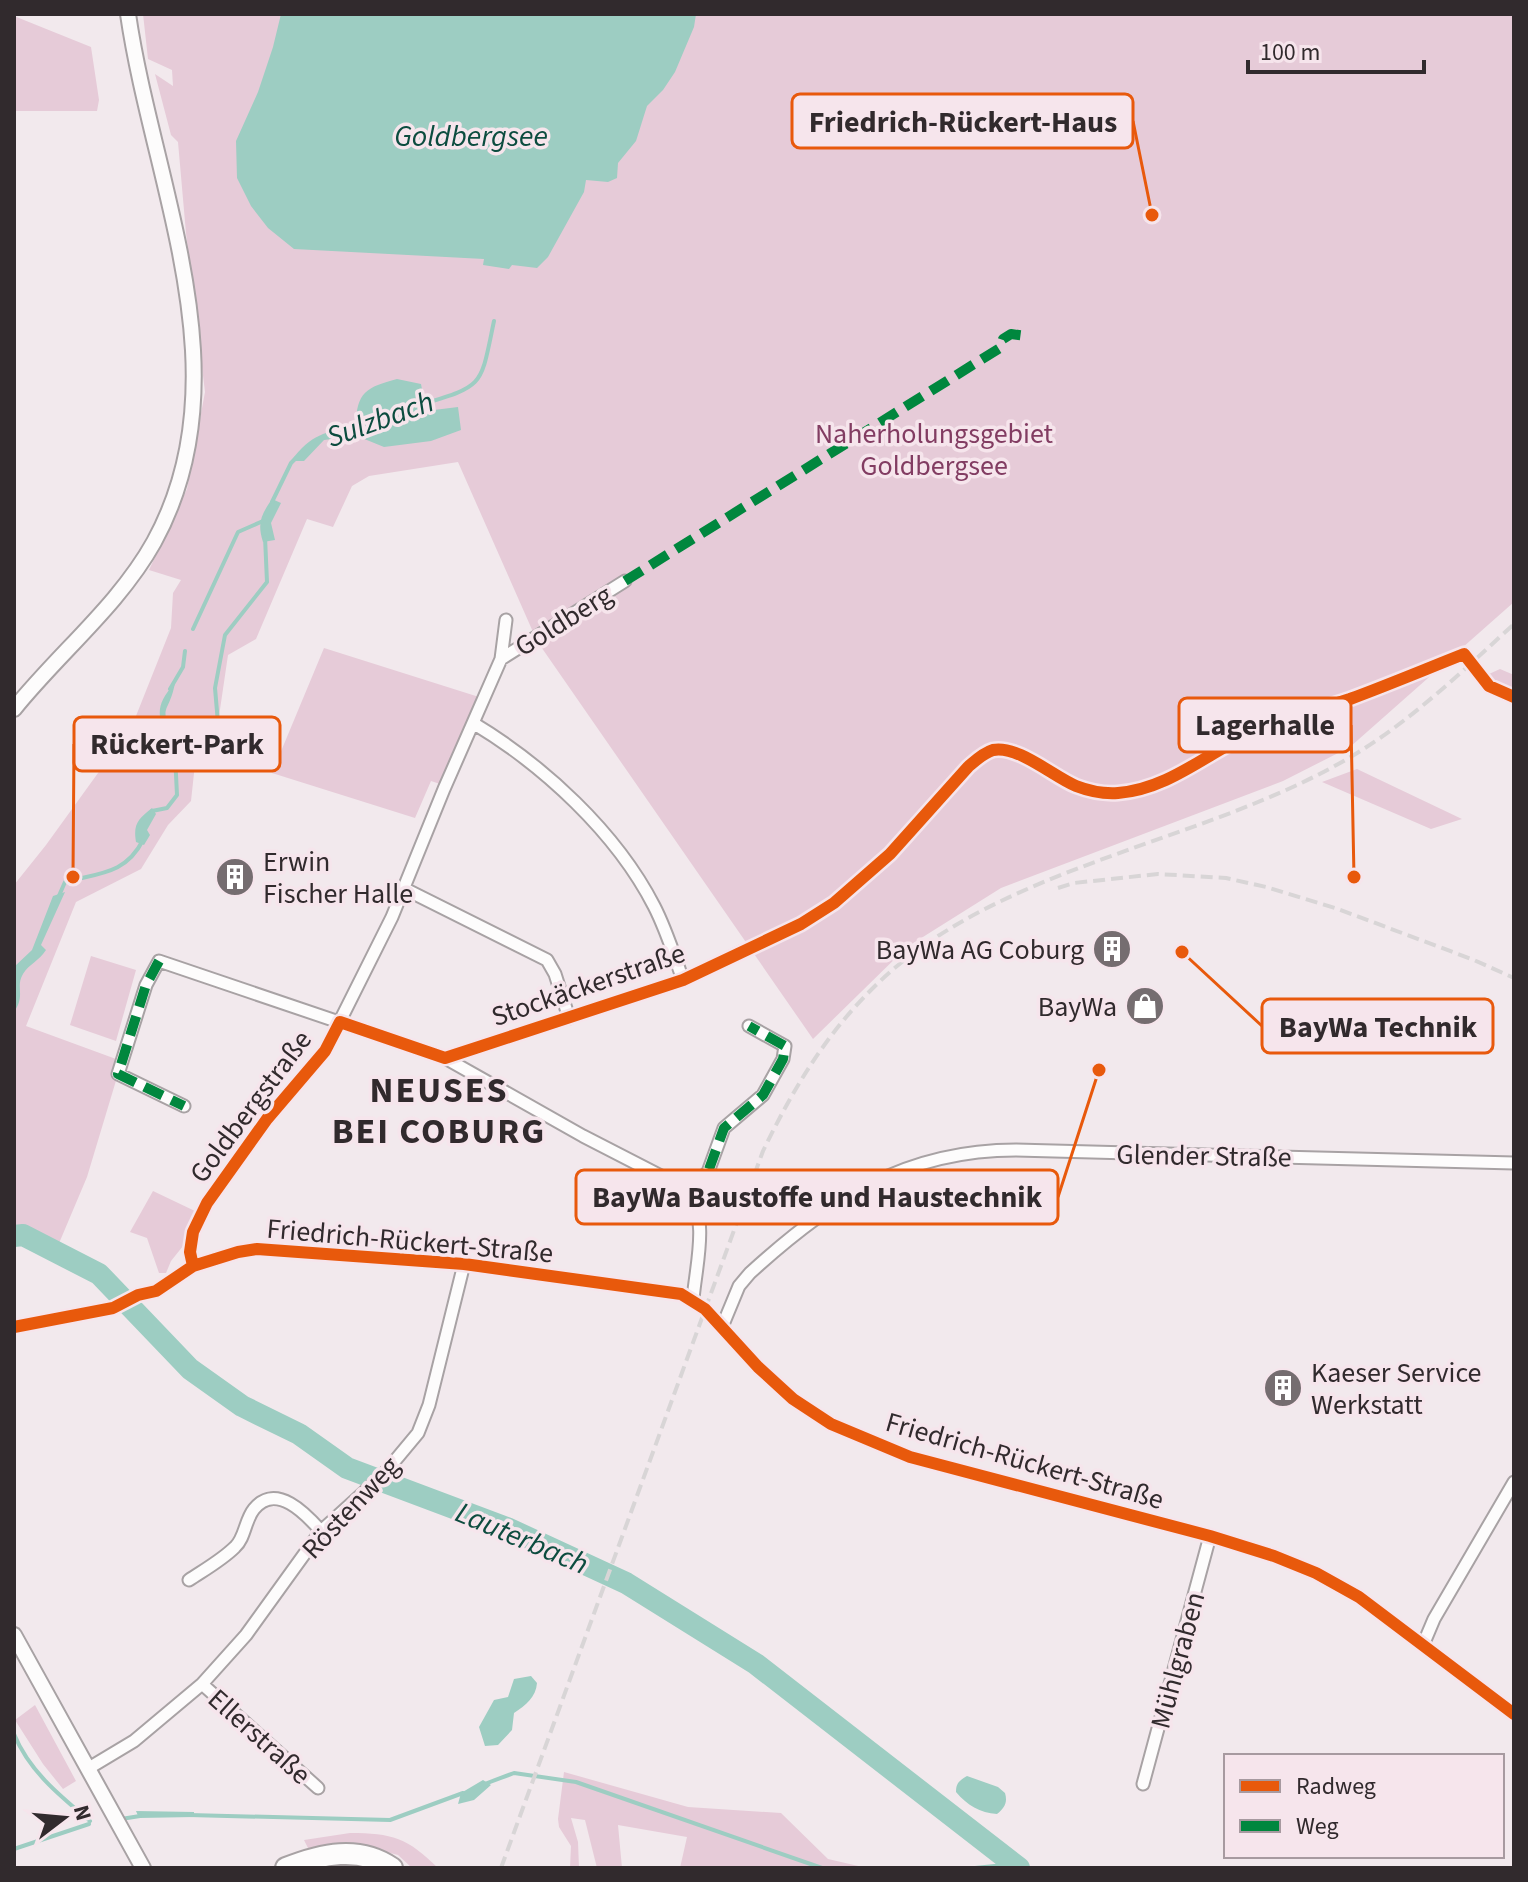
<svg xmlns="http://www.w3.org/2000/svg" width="1528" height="1882" viewBox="0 0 1528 1882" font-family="'Source Sans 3',sans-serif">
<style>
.green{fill:#e6cbd8}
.water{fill:#9dcdc2}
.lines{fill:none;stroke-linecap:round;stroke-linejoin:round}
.stream{stroke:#9dcdc2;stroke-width:4}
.river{stroke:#9dcdc2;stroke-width:22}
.street-casing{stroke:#a8a2a4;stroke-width:15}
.secondary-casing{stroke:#a8a2a4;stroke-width:18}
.highway-casing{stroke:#a8a2a4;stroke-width:24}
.street{stroke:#fdfcfc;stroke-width:11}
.secondary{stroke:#fdfcfc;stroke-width:14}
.highway{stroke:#fdfcfc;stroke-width:20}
.rail{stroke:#d8d5d6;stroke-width:4;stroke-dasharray:12 6;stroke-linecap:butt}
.quiet{stroke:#00873e;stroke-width:10;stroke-dasharray:20 10;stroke-linecap:butt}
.cycleway-casing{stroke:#f6e5ec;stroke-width:17}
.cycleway{stroke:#e8590c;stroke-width:12}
.labels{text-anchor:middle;stroke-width:7;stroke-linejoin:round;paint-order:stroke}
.park-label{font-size:28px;fill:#823c62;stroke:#f6e5ec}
.street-label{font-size:28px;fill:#312a2d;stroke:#f6e5ec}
.poi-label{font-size:28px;fill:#312a2d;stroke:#f6e5ec;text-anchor:start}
.water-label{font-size:30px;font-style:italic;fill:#0c4c3f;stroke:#f6e5ec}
.district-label{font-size:36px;font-weight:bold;letter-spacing:2px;fill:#312a2d;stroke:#f6e5ec}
.leader{fill:none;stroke:#e8590c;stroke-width:3}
.callout-dot{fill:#e8590c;stroke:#f6e5ec;stroke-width:3}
.callout{fill:#f6e5ec;stroke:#e8590c;stroke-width:3}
.callout-label{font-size:30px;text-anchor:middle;font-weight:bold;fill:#312a2d}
</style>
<rect width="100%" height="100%" fill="#f2e9ed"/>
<path class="green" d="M143 14H1514V602L1350 747 1283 781 1001 888 907 947 813 1039 537 641 458 462 369 476 352 486 333 527 307 519 256 639 228 655 218 723 195 764 191 801 168 825 141 869 76 902 26 1026 116 1059 118 1074 87 1177 57 1248 18 1229 14 1230V885L46 845 132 726 171 628 173 593 181 580 149 570 187 489 205 392 186 233 178 142 171 135 155 74 173 86 172 70 148 59Z
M14 16 91 47 99 100 97 111H14Z
M324 648 479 697 440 784 431 781 415 818 272 773Z
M1500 669 1514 675V692L1495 683 1489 674Z
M1357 769 1462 819 1431 829 1322 782Z
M91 956 136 970 116 1041 70 1025Z
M153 1191 197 1212 183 1246 171 1261 166 1273H159L147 1238 130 1232Z
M35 1705 76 1781 63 1789 43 1764 15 1720Z
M564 1772 688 1807 781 1813 828 1859 867 1868H680L687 1837 618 1825 622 1868H597L585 1820 571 1818 578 1842 579 1868H570L571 1846 559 1827 558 1819Z
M350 1833C392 1833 408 1838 438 1868H412L398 1855 351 1843H333L309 1850 304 1840Z"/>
<path class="water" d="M281 14H696L694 27 675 72 663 90 647 106 636 141 618 163 617 178 608 182 586 180 584 192 548 257 537 268 512 265 509 269 483 265 484 259 294 249 268 228 251 206 237 178 236 141 258 92 273 47Z
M397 379 421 384 426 411 458 407 461 430 431 441 384 447 357 436 324 440 304 461H291C312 433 324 433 356 426 356 392 367 387 397 379Z
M272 499 281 503 271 523 275 540 263 542C257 523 261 515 272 499Z
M175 683C169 715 157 705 175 738L170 745C158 718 153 707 175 683Z
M152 808 156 814 147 830 150 835 144 845 136 842C133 824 138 819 152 808Z
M65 892 41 945 46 950C39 961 29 964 23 974 15 987 26 995 14 1012V967L32 950 53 896Z
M95 1267 123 1293 116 1297 94 1275Z
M531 1676 537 1683C536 1697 526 1705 514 1713L512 1730 498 1745 485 1746 479 1727 494 1700 508 1697 514 1679Z
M967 1776 998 1787 1005 1793C1008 1803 1004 1808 997 1814 980 1813 967 1805 956 1792 956 1783 959 1781 967 1776Z
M483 1780 491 1785 474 1800 458 1804 461 1793Z
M136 1811 194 1812V1817L139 1818Z"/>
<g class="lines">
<path class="stream" d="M420 405C485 385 480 388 494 321
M272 502 291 463 296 458
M193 629 238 532 263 521
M170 689 183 667 185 651
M177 753 196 735 208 734 218 723 215 688 225 635 267 582 265 537
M152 811 167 808 177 795 175 754 172 737
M58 898 65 882C99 873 126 874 143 840
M14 1734C29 1771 60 1796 90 1821
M482 1785 514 1773 576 1782 822 1868
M189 1815 390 1820 463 1793
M121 1819 140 1816
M14 1849 89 1824
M975 1868 1014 1864"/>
<path class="river" d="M14 1236 23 1235 99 1274 190 1369 242 1406 299 1434 347 1468 507 1528 626 1583 756 1664 1019 1868"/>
<defs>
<path id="street" d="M501 659 625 581
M473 723C543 765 616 832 654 906 666 929 674 955 683 980
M405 889 547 960 555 974 569 1018
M445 1058 683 980 743 951
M184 1106 118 1074 146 985 159 961 445 1058 583 1136 688 1190C709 1219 696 1265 693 1299
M688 1190 708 1172 724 1128 763 1095 783 1059 785 1046 749 1026
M193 1266 190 1252 193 1232 207 1203 267 1119 325 1051 392 917 444 789 501 659 506 620
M14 1327 113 1308 138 1295 156 1291 193 1266 238 1252 257 1249 464 1264 681 1294 705 1309 758 1367 793 1399 831 1424 910 1457 1210 1536 1274 1556 1316 1573 1359 1597 1514 1714
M722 1327 739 1286 750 1273C830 1200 904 1150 1016 1150L1514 1163
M189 1580C204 1570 222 1560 235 1547 245 1538 245 1520 254 1509 276 1482 306 1514 321 1531
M1423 1645 1434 1619 1514 1482
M202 1684 318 1788
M89 1768 134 1741 202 1684 246 1635 321 1531 383 1475 418 1433 429 1405 464 1264
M1143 1784 1210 1536"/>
<path id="secondary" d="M14 709C59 653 119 605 154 542 246 375 153 186 128 14
M14 1635 143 1868"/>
<path id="highway" d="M286 1868C321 1854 359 1845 392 1868"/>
</defs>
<use href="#street" class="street-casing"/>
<use href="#secondary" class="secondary-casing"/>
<use href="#highway" class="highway-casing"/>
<use href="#street" class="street"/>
<use href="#secondary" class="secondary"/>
<use href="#highway" class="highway"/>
<path class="rail" d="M1058 888 1074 883 1158 874 1226 878 1266 887 1338 909 1474 960 1514 978
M501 1868 763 1151C792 1091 825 1035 874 987 992 870 1186 846 1329 769 1400 732 1456 677 1514 624"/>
<path class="quiet" d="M625 581 1000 348 1003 339 1011 334 1026 336
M159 961 146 985 118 1074 184 1106
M688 1190 708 1172 724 1128 763 1095 783 1059 785 1046 749 1026"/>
<defs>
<path id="cycleway" d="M193 1266 190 1252 193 1232 207 1203 267 1119 325 1051 340 1022 445 1058 683 980 801 924 834 903 890 854 968 767C975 761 983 753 993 750 1018 745 1054 777 1076 786 1089 791 1104 794 1118 793 1169 789 1207 753 1251 733 1283 719 1317 710 1350 699 1388 685 1426 669 1464 654L1489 686 1514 697
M14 1327 113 1308 138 1295 156 1291 193 1266 238 1252 257 1249 464 1264 681 1294 705 1309 758 1367 793 1399 831 1424 910 1457 1210 1536 1274 1556 1316 1573 1359 1597 1514 1714"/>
</defs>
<use href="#cycleway" class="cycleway-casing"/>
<use href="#cycleway" class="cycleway"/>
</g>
<defs>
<symbol id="building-disc" viewBox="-11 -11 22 22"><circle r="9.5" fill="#756d70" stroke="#f6e5ec"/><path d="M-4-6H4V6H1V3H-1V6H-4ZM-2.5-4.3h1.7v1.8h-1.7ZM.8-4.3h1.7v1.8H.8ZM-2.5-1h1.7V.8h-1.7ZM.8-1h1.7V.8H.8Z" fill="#fff"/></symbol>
<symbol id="shop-disc" viewBox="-11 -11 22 22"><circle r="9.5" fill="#756d70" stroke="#f6e5ec"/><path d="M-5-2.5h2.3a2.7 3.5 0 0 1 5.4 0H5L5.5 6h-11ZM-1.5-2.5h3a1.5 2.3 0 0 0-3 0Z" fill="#fff"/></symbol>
</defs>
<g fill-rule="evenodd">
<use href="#building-disc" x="213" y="855" width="44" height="44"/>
<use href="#building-disc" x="1090" y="927" width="44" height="44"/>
<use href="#shop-disc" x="1123" y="984" width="44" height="44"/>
<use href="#building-disc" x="1261" y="1366" width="44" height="44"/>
</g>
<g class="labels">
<g class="park-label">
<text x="934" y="443">Naherholungsgebiet<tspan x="934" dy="32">Goldbergsee</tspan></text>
</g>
<g class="street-label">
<text transform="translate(563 620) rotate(-32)" y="10">Goldberg</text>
<text transform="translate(588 984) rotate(-19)" y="10">Stockäckerstraße</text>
<text transform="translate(250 1106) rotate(-53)" y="10">Goldbergstraße</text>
<text transform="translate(1204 1155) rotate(1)" y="10">Glender Straße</text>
<text transform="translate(410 1240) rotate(5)" y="10">Friedrich-Rückert-Straße</text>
<text transform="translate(1025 1460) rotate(16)" y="10">Friedrich-Rückert-Straße</text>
<text transform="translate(350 1507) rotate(-47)" y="10">Röstenweg</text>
<text transform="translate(1177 1660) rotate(-75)" y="10">Mühlgraben</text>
<text transform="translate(260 1736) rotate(42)" y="10">Ellerstraße</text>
</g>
<g class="poi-label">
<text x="263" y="871">Erwin<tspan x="263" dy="32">Fischer Halle</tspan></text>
<text x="1084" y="959" text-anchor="end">BayWa AG Coburg</text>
<text x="1117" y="1016" text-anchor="end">BayWa</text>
<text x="1311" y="1382">Kaeser Service<tspan x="1311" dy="32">Werkstatt</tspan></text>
</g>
<g class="water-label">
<text x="471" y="146">Goldbergsee</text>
<text transform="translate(380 419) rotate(-20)" y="10">Sulzbach</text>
<text transform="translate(522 1538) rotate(23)" y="10">Lauterbach</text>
</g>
<g class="district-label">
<text x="439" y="1102">NEUSES<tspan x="439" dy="41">BEI COBURG</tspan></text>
</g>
</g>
<path class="leader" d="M1152 215L1133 121M1354 877L1351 725M73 877L74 744M1182 952L1262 1026M1099 1070L1058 1197"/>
<g class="callout-dot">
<circle cx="1152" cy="215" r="8"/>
<circle cx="1354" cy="877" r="8"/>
<circle cx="73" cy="877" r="8"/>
<circle cx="1182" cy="952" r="8"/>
<circle cx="1099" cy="1070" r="8"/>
</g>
<g class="callout">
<rect x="792" y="94" width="341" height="54" rx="8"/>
<rect x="1179" y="698" width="172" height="54" rx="8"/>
<rect x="74" y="717" width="206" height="54" rx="8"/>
<rect x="1262" y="999" width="231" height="54" rx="8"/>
<rect x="576" y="1170" width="482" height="54" rx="8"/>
</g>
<g class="callout-label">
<text x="963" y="132">Friedrich-Rückert-Haus</text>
<text x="1265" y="735">Lagerhalle</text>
<text x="177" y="754">Rückert-Park</text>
<text x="1378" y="1037">BayWa Technik</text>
<text x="817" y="1207">BayWa Baustoffe und Haustechnik</text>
</g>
<rect width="1528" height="1882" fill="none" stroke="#312a2d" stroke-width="32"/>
<rect x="1224" y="1754" width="280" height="104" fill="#f6e5ec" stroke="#a79aa0" stroke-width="2"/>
<rect x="1240" y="1780" width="40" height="12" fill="#e8590c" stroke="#a79aa0" stroke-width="2"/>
<text x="1296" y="1794" font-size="24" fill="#312a2d">Radweg</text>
<rect x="1240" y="1820" width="40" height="12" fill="#00873e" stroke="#a79aa0" stroke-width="2"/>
<text x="1296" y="1834" font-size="24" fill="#312a2d">Weg</text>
<g transform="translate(64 1818) rotate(74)" stroke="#f6e5ec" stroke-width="6" paint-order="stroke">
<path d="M0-6L14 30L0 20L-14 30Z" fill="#312a2d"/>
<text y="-12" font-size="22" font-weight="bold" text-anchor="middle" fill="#312a2d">N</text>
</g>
<path d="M1248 60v12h176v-12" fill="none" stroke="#312a2d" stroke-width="4"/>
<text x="1260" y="60" font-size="24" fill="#312a2d" stroke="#f6e5ec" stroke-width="6" paint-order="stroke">100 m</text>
</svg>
